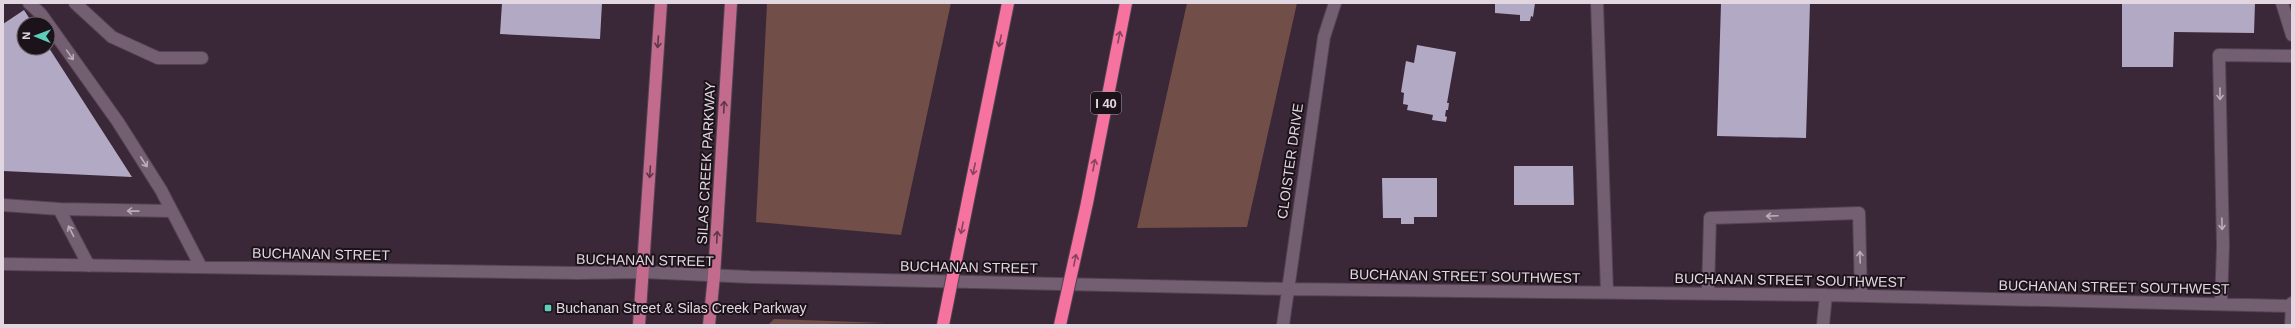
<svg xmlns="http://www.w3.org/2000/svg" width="2295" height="328" viewBox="0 0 2295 328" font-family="Helvetica,sans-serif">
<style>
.green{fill:#714e47}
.building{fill:#b2a9c4}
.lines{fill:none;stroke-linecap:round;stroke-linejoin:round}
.minor-casing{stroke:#524351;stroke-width:14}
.major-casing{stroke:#524351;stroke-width:14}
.highway-casing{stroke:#524351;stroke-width:14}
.minor{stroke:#745e71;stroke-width:12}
.major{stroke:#c26b8d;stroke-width:12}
.highway{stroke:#f673a0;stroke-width:12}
.highway-bridge-casing{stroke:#524351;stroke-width:14;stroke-linecap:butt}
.highway-bridge{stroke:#f673a0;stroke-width:12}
.oneway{stroke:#89435d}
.oneway2{stroke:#5e3648}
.oneway3{stroke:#bcacb9}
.poi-dot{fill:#5cceba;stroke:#1c131a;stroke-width:1.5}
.labels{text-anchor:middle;stroke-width:4;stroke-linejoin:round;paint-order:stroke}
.shield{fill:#1c131a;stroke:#a79ca5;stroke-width:1}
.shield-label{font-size:13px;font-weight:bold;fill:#e2d6e0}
.street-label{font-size:14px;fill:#e2d6e0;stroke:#1c131a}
.poi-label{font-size:14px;fill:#e2d6e0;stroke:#1c131a;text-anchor:start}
</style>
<rect width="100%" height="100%" fill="#3a2737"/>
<path class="green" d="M767 3H951L901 235 756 222Z
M1187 3H1297L1247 227 1137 228Z
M774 319 887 323 768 325Z"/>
<path class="building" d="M502 3H602L600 39 500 34Z
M1495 3H1535L1533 17 1531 16 1530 21H1520V15L1495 13Z
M1721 3H1810L1806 138 1717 136Z
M2122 3H2255L2254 33 2174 32 2173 67H2122Z
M24 10 33 24H24V48H49L132 177 3 171V24Z
M1417 45 1456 52 1447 103H1449L1448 110H1446L1445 116 1447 117 1446 122 1432 120 1433 115 1407 110 1408 105 1403 104 1404 93 1401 92 1406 61 1414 63Z
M1514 166H1573L1574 205H1514Z
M1382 178H1437V217H1414V224H1401V218H1383Z"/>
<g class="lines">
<defs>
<path id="minor" d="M29 3 41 14 118 122 161 190 201 267
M75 3 112 37 158 58H202
M1597 3 1607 292
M2282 3 2292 35
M3 205 59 209 89 266
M59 209 172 211
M3 264 578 273 643 272 750 277 1287 289 1826 295 2292 306
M1708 293 1710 218 1859 213 1861 296
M2221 304 2223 246 2219 55 2292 56
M1283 325 1324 37 1335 3
M1823 325 1826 295
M2291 325 2292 303"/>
<path id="major" d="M639 325 661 3
M709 325 714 276 731 3"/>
<path id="highway" d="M970 190 1008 3
M1087 203 1126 3"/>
</defs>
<use href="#minor" class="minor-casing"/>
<use href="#major" class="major-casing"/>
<use href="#highway" class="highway-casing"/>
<use href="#minor" class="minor"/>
<use href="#major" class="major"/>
<use href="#highway" class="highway"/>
<defs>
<path id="highway-bridge" d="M943 325 970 190
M1060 325 1087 203"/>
</defs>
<use href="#highway-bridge" class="highway-bridge-casing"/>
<use href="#highway-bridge" class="highway-bridge"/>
</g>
<defs><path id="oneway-shaft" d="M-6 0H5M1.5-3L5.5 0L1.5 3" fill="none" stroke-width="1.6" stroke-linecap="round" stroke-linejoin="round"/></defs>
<g class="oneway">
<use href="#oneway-shaft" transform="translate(1119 37) rotate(-79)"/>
<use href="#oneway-shaft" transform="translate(1000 41) rotate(102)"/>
<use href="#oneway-shaft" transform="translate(1094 165) rotate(-79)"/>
<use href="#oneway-shaft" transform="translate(974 169) rotate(102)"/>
<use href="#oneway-shaft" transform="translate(962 228) rotate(101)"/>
<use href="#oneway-shaft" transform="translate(1075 260) rotate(-78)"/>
</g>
<g class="oneway2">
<use href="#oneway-shaft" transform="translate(658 42) rotate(94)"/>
<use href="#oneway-shaft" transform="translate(724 107) rotate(-87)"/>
<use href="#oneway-shaft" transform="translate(650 172) rotate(94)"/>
<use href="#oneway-shaft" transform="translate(717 237) rotate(-87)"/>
</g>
<g class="oneway3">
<use href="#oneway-shaft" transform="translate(70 55) rotate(55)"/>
<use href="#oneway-shaft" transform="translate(2220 94) rotate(89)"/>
<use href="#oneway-shaft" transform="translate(144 162) rotate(57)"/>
<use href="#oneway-shaft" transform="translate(133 211) rotate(-179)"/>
<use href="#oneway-shaft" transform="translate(1772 216) rotate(178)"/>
<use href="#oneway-shaft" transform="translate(2222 224) rotate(89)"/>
<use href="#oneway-shaft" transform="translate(71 231) rotate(-117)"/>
<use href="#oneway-shaft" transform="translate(1860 257) rotate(-92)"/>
</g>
<rect class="poi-dot" x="544" y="304" width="8" height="8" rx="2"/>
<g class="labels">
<rect class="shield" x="1091" y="92" width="30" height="22" rx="3"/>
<g class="shield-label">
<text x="1106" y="108">I 40</text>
</g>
<g class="street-label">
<text transform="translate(1290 161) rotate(-82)" y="5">CLOISTER DRIVE</text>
<text transform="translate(706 163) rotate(-87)" y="5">SILAS CREEK PARKWAY</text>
<text transform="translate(321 254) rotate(1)" y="5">BUCHANAN STREET</text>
<text transform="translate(645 260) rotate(1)" y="5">BUCHANAN STREET</text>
<text transform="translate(969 267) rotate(1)" y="5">BUCHANAN STREET</text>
<text transform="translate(1465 276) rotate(1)" y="5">BUCHANAN STREET SOUTHWEST</text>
<text transform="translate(1790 280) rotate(1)" y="5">BUCHANAN STREET SOUTHWEST</text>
<text transform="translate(2114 287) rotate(1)" y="5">BUCHANAN STREET SOUTHWEST</text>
</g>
<g class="poi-label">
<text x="556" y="313">Buchanan Street &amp; Silas Creek Parkway</text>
</g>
</g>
<rect width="2295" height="328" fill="none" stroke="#e2d6e0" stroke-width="8"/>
<g transform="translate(36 36) rotate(271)"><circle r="19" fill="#1c131a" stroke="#6b6169"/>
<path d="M0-3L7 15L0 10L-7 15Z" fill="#5cceba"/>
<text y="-6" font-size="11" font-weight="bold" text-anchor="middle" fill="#e2d6e0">N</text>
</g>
</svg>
